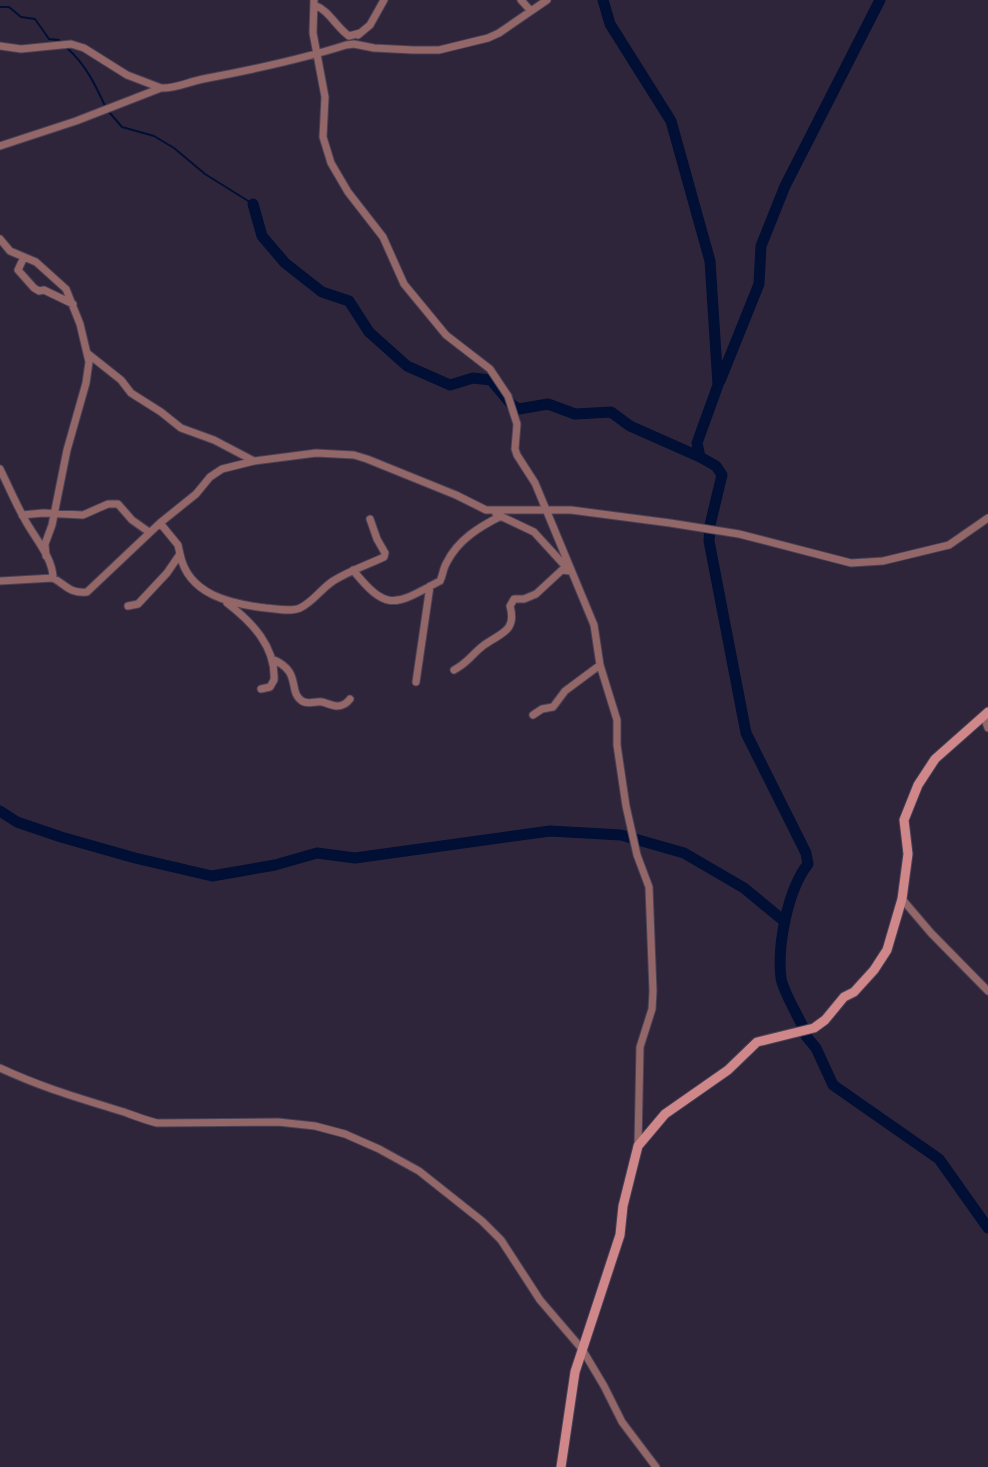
<svg xmlns="http://www.w3.org/2000/svg" width="988" height="1467" viewBox="0 0 988 1467" font-family="'Source Serif 4',serif">
<style>
.lines{fill:none;stroke-linecap:round;stroke-linejoin:round}
.stream{stroke:#000f33;stroke-width:2}
.river{stroke:#000f33;stroke-width:11}
.street-casing{stroke:#4a4156;stroke-width:9}
.secondary-casing{stroke:#4a4156;stroke-width:11}
.street{stroke:#936668;stroke-width:7}
.secondary{stroke:#cf878a;stroke-width:9}
</style>
<rect width="100%" height="100%" fill="#2f253b"/>
<g class="lines">
<path class="stream" d="M0 7H9L21 17 35 19 49 39 59 40 62 43
M67 48C86 65 95 84 106 108
M109 112 122 127 154 136 174 148 205 174 253 204"/>
<path class="river" d="M603 0 610 24 671 121 710 261 718 385 697 443 700 457 716 466 722 475 710 525 709 541 746 733 806 853 808 864C788 889 777 945 781 978 783 991 797 1014 803 1027
M253 204 262 236 285 263 322 292 349 301 369 332 407 366 450 385 473 378 491 380 512 405 519 409 548 404 575 414 611 412 630 426 700 457
M720 381 759 284 761 246 785 186 880 0
M0 811 17 822 61 837 135 858 212 876 275 865 317 853 355 858 550 831 621 835 684 853 744 888 784 921
M806 1036 816 1048 833 1085 939 1159 988 1228"/>
<defs>
<path id="street" d="M314 0 313 33 325 97 323 137 331 163 348 192 383 237 404 284 446 335 490 369 508 396 517 424 515 449 517 455 535 483 594 625 600 665 617 720V745L626 806 637 855 649 887 653 991 652 1009 640 1047 638 1146
M521 0 530 10
M314 5C329 10 336 27 349 36L360 33
M358 35 370 25 384 0
M0 46 21 49 71 44 84 48 127 75 161 88
M0 146 76 121 161 88C175 89 188 82 203 79 251 70 299 60 346 45L354 44 374 48 413 50H439L488 38 499 33 547 0
M0 239 10 251 36 262 66 289 80 324 89 362 86 383 67 450 52 525 45 544 46 556
M24 257 18 270 34 288 39 291 44 290 73 304
M87 353 121 380 131 393 161 412 181 428 214 440 254 461
M0 469C8 485 15 502 24 518 33 536 53 557 53 578
M496 514 534 532 566 567
M22 515 43 513 83 515 108 504H118L132 520 149 532
M180 554C188 595 231 604 266 608 277 609 291 612 300 608 313 602 321 589 333 581 349 571 367 565 384 557L385 553 377 539 370 519
M353 570C388 614 396 604 440 581 443 575 443 568 447 562 458 540 479 527 501 516
M0 581 53 578C66 585 70 594 87 592L160 523 196 494 210 477 222 469 254 461 316 453 354 455 367 459 456 495 486 510H571L670 523 739 534 851 563 883 561 949 545 988 518
M227 603C252 622 276 647 274 680L270 687 261 689
M128 606 138 604 167 573 180 554 178 545 160 523
M272 659C303 672 287 691 302 701 308 705 316 701 322 702 327 703 332 706 337 706 343 706 347 703 350 699
M454 670C469 662 472 654 484 645 501 633 517 631 510 606L514 599H524L536 594 562 570 570 571
M416 682 430 586
M533 715 542 709 553 707 565 691 600 665
M984 717 988 728
M902 899 931 933 988 991
M0 1068C43 1088 79 1098 124 1112 135 1116 145 1120 157 1123L278 1122 315 1126 345 1134 379 1149 419 1171 482 1221 501 1240 540 1300 582 1349 604 1386 622 1422 656 1467"/>
<path id="secondary" d="M561 1467 575 1372 620 1235 623 1206 638 1146 665 1114 728 1070 757 1042 814 1028 825 1020 844 997 854 992 874 970 887 950 902 899 908 854 904 820 918 785 935 759 988 712"/>
</defs>
<use href="#street" class="street-casing"/>
<use href="#secondary" class="secondary-casing"/>
<use href="#street" class="street"/>
<use href="#secondary" class="secondary"/>
</g>
</svg>
